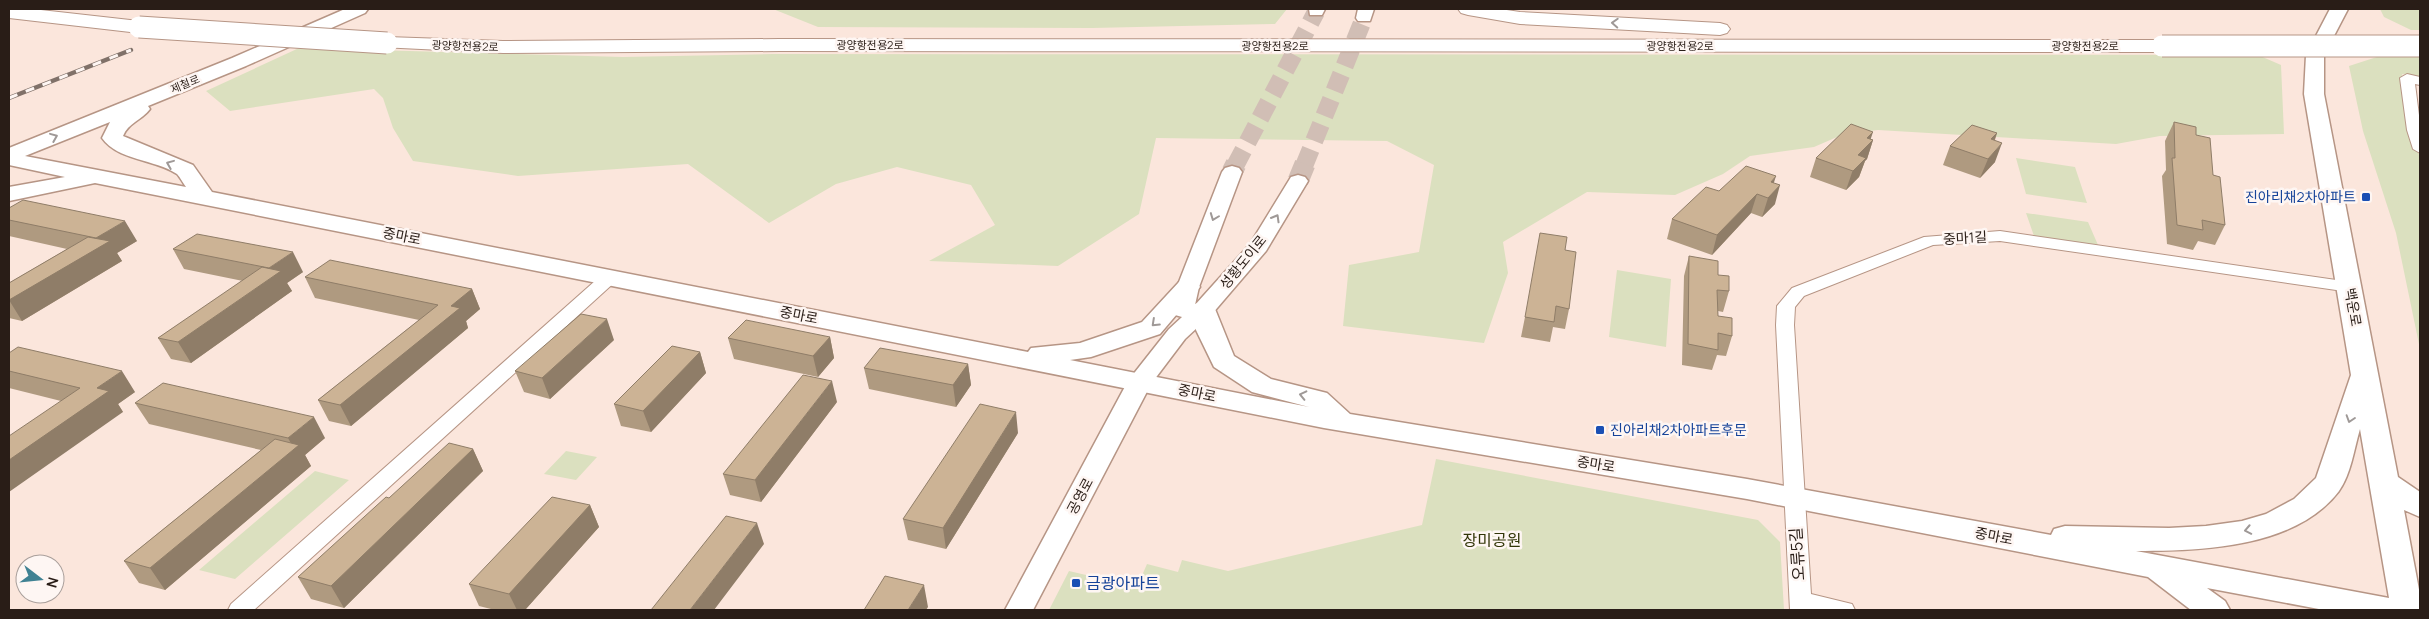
<svg xmlns="http://www.w3.org/2000/svg" width="2429" height="619" viewBox="0 0 2429 619" font-family="Manrope,'Noto Sans KR',sans-serif">
<style>
.green{fill:#dbe0bf}
.lines{fill:none;stroke-linecap:round;stroke-linejoin:round}
.tertiary-tunnel-far1{stroke:#d1beb5;stroke-width:18;stroke-dasharray:18 9;stroke-linecap:butt}
.tertiary-tunnel{stroke:#d1beb5;stroke-width:21;stroke-dasharray:21 11;stroke-linecap:butt}
.minor-casing{stroke:#b69585;stroke-width:2}
.tertiary-casing{stroke:#b69585;stroke-width:3}
.secondary-casing{stroke:#b69585;stroke-width:3}
.trunk-casing{stroke:#b69585;stroke-width:2}
.minor{fill:#fff;fill-rule:evenodd}
.tertiary{fill:#fff;fill-rule:evenodd}
.secondary{fill:#fff;fill-rule:evenodd}
.trunk{fill:#fff;fill-rule:evenodd}
.rail-casing{stroke:#807169;stroke-width:4.5}
.rail{stroke:#fef6f3;stroke-width:3;stroke-dasharray:9;stroke-linecap:butt}
.trunk-bridge-casing{stroke:#b69585;stroke-width:23;stroke-linecap:butt}
.trunk-bridge{stroke:#fff;stroke-width:21}
.wall{fill:#af9a80}
.shaded-wall{fill:#8f7d68}
.building{fill:#ccb395;stroke:#8f7d68}
.oneway{stroke:#9f9997}
.transit-dot{fill:#1a4fb4;stroke:#fef6f3;stroke-width:2}
.labels{text-anchor:middle;stroke-width:5;stroke-linejoin:round;paint-order:stroke}
.far-street-label{font-size:11px;fill:#291d17;stroke:#fef6f3}
.transit-label{font-size:14px;fill:#164399;stroke:#fef6f3;text-anchor:end}
.street-label{font-size:14px;fill:#291d17;stroke:#fef6f3}
.near-park-label{font-size:16px;fill:#323608;stroke:#fef6f3}
.near-street-label{font-size:16px;fill:#291d17;stroke:#fef6f3}
.near-transit-label{font-size:16px;fill:#164399;stroke:#fef6f3;text-anchor:start}
</style>
<rect width="100%" height="100%" fill="#fbe6dc"/>
<path class="green" d="M773 9H1287L1275 24 1092 28 818 27Z
M2380 9H2420V30H2411L2384 17Z
M299 48 623 57 772 54 2258 55 2281 65 2284 134 2160 136 2116 144 1878 130 1844 134 1814 147 1750 156 1723 174 1675 195 1587 192 1503 242 1508 273 1484 343 1343 326 1349 265 1419 252 1434 165 1387 141 1156 138 1139 214 1058 266 929 261 995 225 971 185 897 167 836 184 769 223 688 164 518 176 413 161 393 128 383 98 374 89 230 111 206 91Z
M2383 55H2420V77L2402 74 2420 160V349L2396 233 2363 131 2349 66Z
M2016 158 2075 167 2087 203 2026 194Z
M2026 213 2088 222 2098 245 2034 236Z
M1617 270 1671 279 1666 347 1609 337Z
M566 451 597 457 576 480 544 474Z
M1436 459 1758 520 1780 542 1784 610H1049L1069 571 1137 587 1147 564 1178 572 1182 560 1228 571 1422 525Z
M315 471 349 480 235 579 199 570Z"/>
<g class="lines">
<path class="tertiary-tunnel-far1" d="M1235 166 1316 12
M1304 166 1364 18"/>
<path class="tertiary-tunnel" d="M1232 172 1236 164
M1298 181 1305 164"/>
<defs>
<path id="minor" d="M2407 74 2420 77V85L2415 84 2420 123V153L2413 149 2407 130 2400 78Z
M2000 231 2350 282 2356 283 2359 287 2356 291 2350 292 2000 241 1933 245 1804 296 1795 307 1794 325 1811 594 1852 604 1855 610H1790L1776 325 1777 306 1792 288 1924 237Z
M610 272 616 273 618 277 616 281 254 610H228L231 604 604 273Z"/>
<path id="tertiary" d="M1309 9H1325L1322 15H1310Z
M1358 9H1374L1370 21H1358L1356 18Z
M1232 166 1239 168 1242 172 1199 287 1195 305 1250 244 1291 177 1298 175 1305 177 1308 181 1266 251 1212 314 1185 339 1151 384 1033 610H1005L1128 381 1169 329 1182 317 1175 315 1172 310 1177 287 1222 172 1225 168Z"/>
<path id="secondary" d="M345 9H368L365 13 246 66 148 106 150 109C142 120 128 123 123 136L193 165 212 192 1028 352 1031 348 1080 343 1142 322 1179 282 1188 280 1197 282 1200 287 1160 334 1091 357 1070 360 1309 407 1252 392 1214 367 1196 330 1192 309 1195 304 1204 301 1213 304 1234 356 1271 379 1327 393 1350 414 1747 479 2051 535 2054 529 2065 526 2169 528 2206 526 2242 521 2266 514 2294 499 2316 478 2351 375 2304 94 2306 55 2330 9H2348L2324 55V94L2398 477 2420 492V517L2404 510 2420 595V610H2324L2207 588 2225 601 2230 610H2191L2148 577 1747 499 1324 428 95 183 9 201V187L65 177 9 165V148L232 58ZM110 122 102 138C118 161 155 159 177 174 180 177 183 183 186 187L25 156ZM2360 429 2389 598 2136 551C2201 551 2296 548 2339 491 2351 474 2354 449 2360 429Z"/>
<path id="trunk" d="M9 9H32L139 21 146 23 149 27 146 31 139 33 9 18Z
M1458 9H1500L1520 12 1720 23 1727 25 1730 29 1727 33 1720 35 1520 24 1468 15 1461 13Z
M387 37 503 41 780 39 2162 40 2169 42 2172 46 2169 50 2162 52 780 51 503 53 380 47 377 43 380 39Z"/>
</defs>
<use href="#minor" class="minor-casing"/>
<use href="#tertiary" class="tertiary-casing"/>
<use href="#secondary" class="secondary-casing"/>
<use href="#trunk" class="trunk-casing"/>
<use href="#minor" class="minor"/>
<use href="#tertiary" class="tertiary"/>
<use href="#secondary" class="secondary"/>
<use href="#trunk" class="trunk"/>
<defs>
<path id="rail" d="M9 98 131 50"/>
</defs>
<use href="#rail" class="rail-casing"/>
<use href="#rail" class="rail"/>
<defs>
<path id="trunk-bridge" d="M139 27 387 43
M2162 46H2420"/>
</defs>
<use href="#trunk-bridge" class="trunk-bridge-casing"/>
<use href="#trunk-bridge" class="trunk-bridge"/>
</g>
<path class="wall" d="M2174 122 2196 135 2213 175 2225 225 2215 245 2198 241 2193 250 2167 244 2162 176 2166 170 2165 141Z
M1997 133 1995 140V162L1980 178 1943 165 1950 146Z
M1871 139 1873 140 1867 159 1865 161 1859 177 1846 190 1810 177 1816 158Z
M1774 183 1775 204 1762 217 1751 213 1712 255 1667 239 1672 219Z
M9 208 137 241 117 253 122 261 22 321 9 318V283L67 249 9 236Z
M173 249 303 272 287 283 292 291 191 363 171 359 158 338 243 281 184 269Z
M1565 250 1569 309 1565 329 1553 327 1550 342 1521 337 1525 317Z
M1689 256 1718 275 1729 291 1723 312 1718 311V316L1732 336 1726 356 1717 355 1712 370 1682 365 1684 276Z
M305 277 472 289 480 309 466 321 468 328 351 426 329 421 318 400 419 320 315 298Z
M830 337 834 358 818 377 734 359 728 338Z
M614 340 550 399 524 392 515 371Z
M700 352 706 373 651 432 621 426 614 404Z
M9 353 135 392 118 404 123 412 61 401 9 388Z
M968 364 971 385 956 407 869 389 864 368Z
M837 402 761 502 730 495 723 474Z
M135 403 325 438 305 455 311 466 165 590 139 583 124 561 261 450 149 424Z
M1018 433 946 549 908 540 903 519Z
M473 449 483 471 344 608 311 599 298 577 389 498Z
M590 505 599 527 525 610H495L479 606 469 584Z"/>
<path class="shaded-wall" d="M1873 132 1869 144 1873 140 1867 159 1865 161 1859 177 1846 190 1858 155 1867 138Z
M1997 133 1990 152 1984 158 1991 139Z
M2002 143 1995 162 1980 178 1988 159Z
M1776 176 1770 195 1780 185 1775 204 1762 217 1768 198 1771 182Z
M1757 194 1751 213 1712 255 1717 235Z
M125 221 137 241 117 253 122 261 22 321 9 300 96 238Z
M293 252 303 272 287 283 292 291 191 363 178 342 274 276 269 268Z
M472 289 480 309 466 321 468 328 351 426 340 405 451 306Z
M607 319 614 340 550 399 542 378Z
M830 337 834 358 818 377 813 356Z
M700 352 706 373 651 432 643 411Z
M968 364 971 385 956 407 953 385Z
M122 371 135 392 118 404 123 412 9 492V460L97 388Z
M832 381 837 402 761 502 755 480Z
M1016 412 1018 433 946 549 943 528Z
M314 417 325 438 305 455 311 466 165 590 150 568 294 449 288 438Z
M473 449 483 471 344 608 331 586Z
M590 505 599 527 525 610H517L509 594Z
M757 523 764 544 714 610H690Z
M924 585 928 607 926 610H908Z"/>
<path class="building" d="M2174 122 2196 127V135L2210 138 2213 175 2220 177 2225 225 2202 220 2203 230 2177 225 2172 158H2175Z
M1851 124 1873 132 1867 138 1873 140 1858 155 1866 158 1853 171 1816 158Z
M1972 125 1997 133 1991 139 2002 143 1988 159 1950 146Z
M1746 166 1776 176 1771 182 1780 185 1768 198 1757 194 1717 235 1672 219 1706 187 1719 191Z
M23 200 125 221 96 238 9 220V208Z
M1540 233 1567 237 1565 250 1576 252 1569 309 1556 306 1554 322 1525 317Z
M197 234 293 252 269 268 173 249Z
M88 237 110 241 9 300V283Z
M1689 256 1718 261V275L1729 276V291L1717 290 1718 316 1732 318V336L1718 333V350L1688 344Z
M330 260 472 289 451 306 460 308 340 405 318 400 438 305 305 277Z
M262 267 281 271 178 342 158 338Z
M581 314 607 319 542 378 515 371Z
M746 320 830 337 813 356 728 338Z
M672 346 700 352 643 411 614 404Z
M18 347 122 371 97 388 109 391 9 460V436L80 388 9 371V353Z
M880 348 968 364 953 385 864 368Z
M803 375 832 381 755 480 723 474Z
M163 383 314 417 288 438 135 403Z
M980 404 1016 412 943 528 903 519Z
M275 439 299 445 150 568 124 561Z
M449 443 473 449 331 586 298 577 386 497 389 498Z
M552 497 590 505 509 594 469 584Z
M726 516 757 523 690 610H651Z
M885 576 924 585 908 610H864Z"/>
<defs><path id="oneway-chevron" d="M-2-3.5L2.5 0L-2 3.5" fill="none" stroke-width="1.6" stroke-linecap="round" stroke-linejoin="round" transform="scale(1.25)"/></defs>
<g class="oneway">
<use href="#oneway-chevron" transform="translate(1615 23) rotate(-177)"/>
<use href="#oneway-chevron" transform="translate(54 137) rotate(-22)"/>
<use href="#oneway-chevron" transform="translate(170 164) rotate(-158)"/>
<use href="#oneway-chevron" transform="translate(1214 217) rotate(111)"/>
<use href="#oneway-chevron" transform="translate(1276 218) rotate(-60)"/>
<use href="#oneway-chevron" transform="translate(1155 323) rotate(137)"/>
<use href="#oneway-chevron" transform="translate(1303 395) rotate(-167)"/>
<use href="#oneway-chevron" transform="translate(2350 419) rotate(108)"/>
<use href="#oneway-chevron" transform="translate(2248 530) rotate(169)"/>
</g>
<g class="transit-dot">
<rect x="2361" y="192" width="10" height="10" rx="2.5"/>
<rect x="1595" y="425" width="10" height="10" rx="2.5"/>
<rect x="1071" y="578" width="10" height="10" rx="2.5"/>
</g>
<g class="labels">
<g class="far-street-label">
<text x="870" y="49">광양항전용2로</text>
<text transform="translate(465 46) rotate(2)" y="4">광양항전용2로</text>
<text x="1275" y="50">광양항전용2로</text>
<text x="1680" y="50">광양항전용2로</text>
<text x="2085" y="50">광양항전용2로</text>
<text transform="translate(185 84) rotate(-22)" y="4">제철로</text>
</g>
<g class="transit-label">
<text x="2356" y="202">진아리채2차아파트</text>
<text x="1610" y="435" text-anchor="start">진아리채2차아파트후문</text>
</g>
<g class="street-label">
<text transform="translate(402 236) rotate(11)" y="5">중마로</text>
<text transform="translate(1965 238) rotate(-3)" y="5">중마1길</text>
<text transform="translate(1243 262) rotate(-51)" y="5">성황도이로</text>
<text transform="translate(2353 307) rotate(80)" y="5">백운로</text>
<text transform="translate(799 315) rotate(11)" y="5">중마로</text>
<text transform="translate(1197 393) rotate(12)" y="5">중마로</text>
<text transform="translate(1596 464) rotate(9)" y="5">중마로</text>
<text transform="translate(1080 496) rotate(-62)" y="5">공영로</text>
<text transform="translate(1994 536) rotate(11)" y="5">중마로</text>
</g>
<g class="near-park-label">
<text x="1492" y="546">장미공원</text>
</g>
<g class="near-street-label">
<text transform="translate(1797 554) rotate(-94)" y="6">오류5길</text>
</g>
<g class="near-transit-label">
<text x="1086" y="589">금광아파트</text>
</g>
</g>
<rect width="2429" height="619" fill="none" stroke="#291d17" stroke-width="20"/>
<g transform="translate(40 579) rotate(106)"><circle r="24" fill="#fef6f3" stroke="#a99f9b"/>
<path d="M0-4L9 19L0 12L-9 19Z" fill="#408293"/>
<text y="-8" font-size="14" font-weight="bold" text-anchor="middle" fill="#291d17">N</text>
</g>
</svg>
